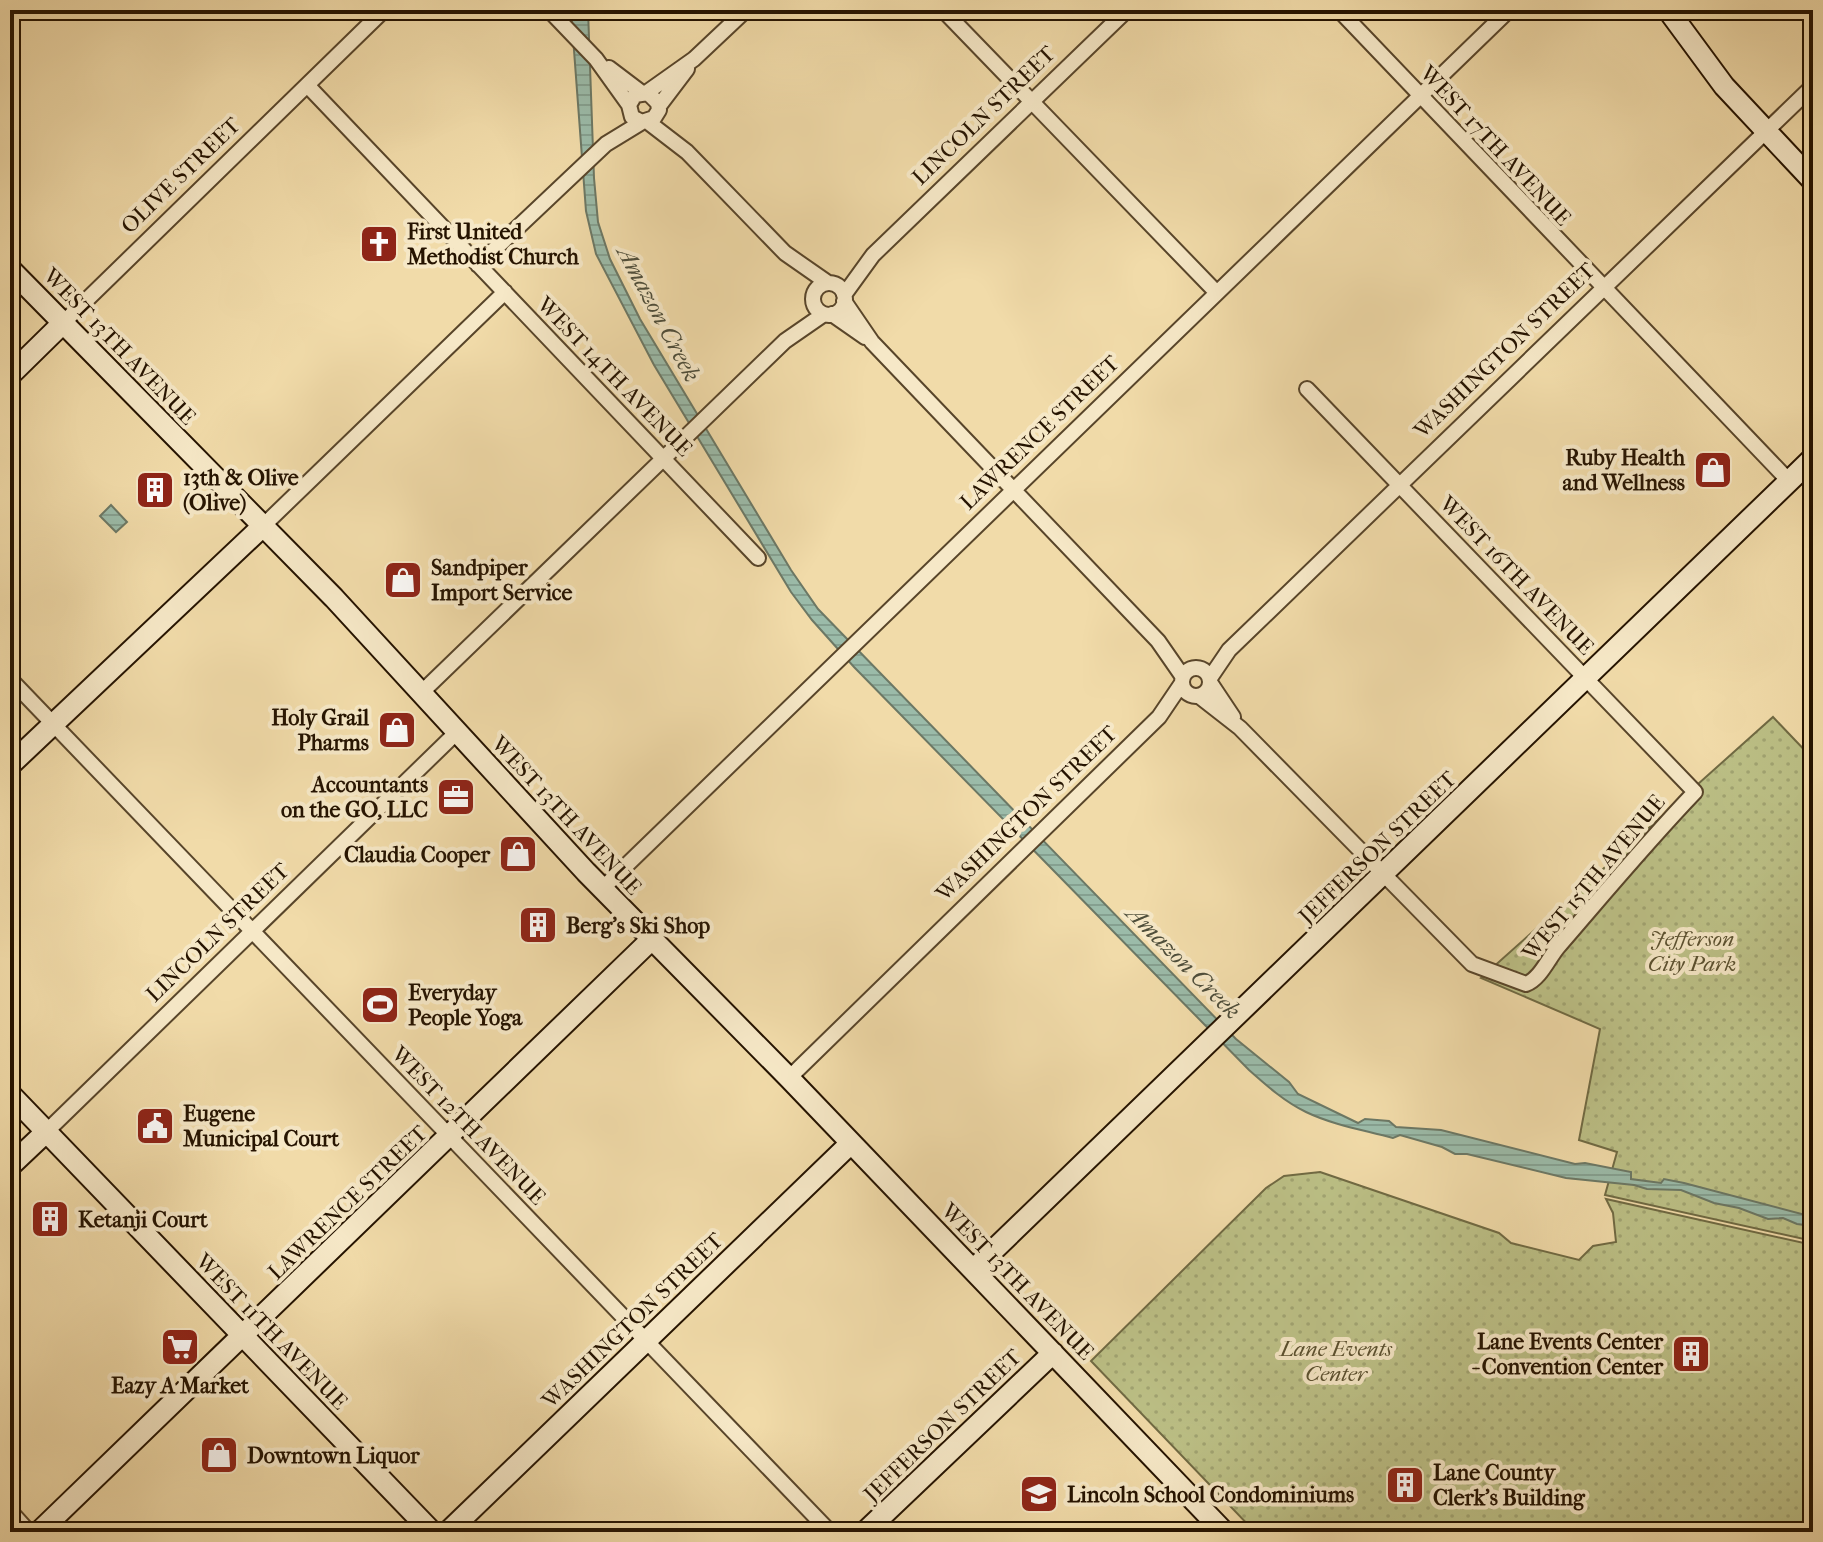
<svg xmlns="http://www.w3.org/2000/svg" width="1823" height="1542" viewBox="0 0 1823 1542" font-family="'IM FELL French Canon',serif">
	<style>
		.grass { fill: url(#grass-dots); stroke: #706a43; stroke-width: 2 }
		.water { fill: url(#water-rules); stroke: #6c7865; stroke-width: 2 }
		.lines { fill: none; stroke-linecap: round; stroke-linejoin: round }
		.street-casing { stroke: #58452a; stroke-width: 18 }
		.secondary-casing { stroke: #251300; stroke-width: 24 }
		.street { stroke: #f6e8c7; stroke-width: 14 }
		.secondary { stroke: #f6e8c7; stroke-width: 20 }
		.labels { text-anchor: middle; stroke-width: 8; stroke-linejoin: round; paint-order: stroke }
		.street-label { font-size: 22px; fill: #251300; stroke: #f6e8c7 }
		.poi-label { font-size: 22px; font-weight: bold; fill: #251300; stroke: #f6e8c7; text-anchor: start }
		.park-label { font-size: 22px; font-style: italic; fill: #5a502f; stroke: #f6e8c7 }
		.water-label { font-size: 24px; font-style: italic; fill: #4e4e3b; stroke: #f6e8c7 }
	</style>
	<defs>
		<pattern id="grass-dots" width="8" height="8" patternUnits="userSpaceOnUse" patternTransform="scale(2)"><rect width="8" height="8" fill="#bcc086"/><path d="M2 2h.1M6 6h.1" fill="none" stroke="#a1a472" stroke-width="1.8" stroke-linecap="round"/></pattern>
		<pattern id="water-rules" width="6" height="5" patternUnits="userSpaceOnUse" patternTransform="scale(2)"><rect width="6" height="5" fill="#9bbba9"/><path d="M0 2.5h6" fill="none" stroke="#85a090"/></pattern>
	</defs>
	<rect width="100%" height="100%" fill="#f1dba9"/>
	<filter id="stains"><feTurbulence type="fractalNoise" baseFrequency=".0025" numOctaves="4"/><feColorMatrix values="0 0 0 0 .2 0 0 0 0 .09 0 0 0 0 .02 0 0 0 .5 -.17"/></filter>
	<radialGradient id="worn" r=".72"><stop offset=".6" stop-color="#630" stop-opacity="0"/><stop offset="1" stop-color="#630" stop-opacity=".3"/></radialGradient>
	<path class="grass" d="M1773 717 1813 759V1241L1605 1195 1617 1152 1579 1140 1600 1029 1481 978Z
		M1320 1172 1499 1233 1511 1243 1579 1260 1593 1246 1616 1242 1613 1213 1606 1199 1813 1245V1532H1255L1091 1361 1266 1188 1284 1176Z"/>
	<path class="water" d="M571 10H588L594 178 598 222 610 259 640 319 791 570 818 609 1236 1039 1289 1082 1298 1094 1358 1123 1365 1119 1389 1121 1396 1127 1441 1130 1575 1164 1585 1163 1631 1172V1179L1661 1183 1664 1179 1684 1183 1813 1217V1226L1797 1224 1783 1218 1768 1219 1739 1208 1714 1203 1681 1190 1647 1189 1634 1185 1566 1178 1467 1154H1455L1442 1147 1400 1135 1393 1138C1364 1130 1333 1125 1306 1112 1285 1102 1267 1086 1249 1070L854 667 812 620 791 592 654 365 596 254 586 211Z
		M111 505 127 522 116 532 100 516Z"/>
	<g class="lines">
		<defs>
			<path id="street" d="M549 10 596 59 629 105
				M943 10 1217 293
				M1339 10 1789 481
				M609 68 642 93
				M307 85 758 558
				M646 93 694 59 746 10
				M659 106 687 69
				M648 122 687 152 785 253 828 283
				M478 265 606 144 642 122 654 118 659 110 658 103 648 93 635 95 629 105 632 117 642 122
				M813 299a16 16 0 1 1 32 0a16 16 0 1 1-32 0Z
				M844 295 873 255 1127 10
				M844 301 872 342 1158 641 1183 677
				M832 314 865 337
				M64 322 384 10
				M263 526 505 292
				M1182 682a14 14 0 1 1 28 0a14 14 0 1 1-28 0Z
				M1210 678 1229 650 1813 86
				M10 679 830 1532
				M1211 684 1233 717
				M421 693 785 341 824 314
				M1199 696 1240 728 1472 964 1526 984C1540 979 1548 959 1558 947 1603 895 1647 842 1695 792L1307 389
				M603 888 1509 10
				M789 1078 1159 717 1182 683
				M46 1132 457 732
				M10 1511 29 1532"/>
			<path id="secondary" d="M1668 10 1724 86 1813 181
				M10 269 334 598 586 872 789 1078 1224 1532
				M10 375 64 322
				M10 765 263 526
				M10 1094 432 1532
				M10 1166 46 1132
				M974 1269 1813 458
				M39 1532 653 938
				M448 1532 851 1143
				M865 1532 1053 1353"/>
		</defs>
		<use href="#street" class="street-casing"/>
		<use href="#secondary" class="secondary-casing"/>
		<use href="#street" class="street"/>
		<use href="#secondary" class="secondary"/>
	</g>
	<defs>
		<symbol id="church-square" viewBox="-11 -11 22 22"><rect x="-9" y="-9" width="18" height="18" rx="4" fill="#8f2418" stroke="#f6e8c7"/><path d="M-1.2-6h2.4v3.5h3.3v2.4h-3.3V6h-2.4V-.1h-3.3v-2.4h3.3Z" fill="#fff"/></symbol>
		<symbol id="shop-square" viewBox="-11 -11 22 22"><rect x="-9" y="-9" width="18" height="18" rx="4" fill="#8f2418" stroke="#f6e8c7"/><path d="M-5-2.5h2.3a2.7 3.5 0 0 1 5.4 0H5L5.5 6h-11ZM-1.5-2.5h3a1.5 2.3 0 0 0-3 0Z" fill="#fff"/></symbol>
		<symbol id="building-square" viewBox="-11 -11 22 22"><rect x="-9" y="-9" width="18" height="18" rx="4" fill="#8f2418" stroke="#f6e8c7"/><path d="M-4-6H4V6H1V3H-1V6H-4ZM-2.5-4.3h1.7v1.8h-1.7ZM.8-4.3h1.7v1.8H.8ZM-2.5-1h1.7V.8h-1.7ZM.8-1h1.7V.8H.8Z" fill="#fff"/></symbol>
		<symbol id="office-square" viewBox="-11 -11 22 22"><rect x="-9" y="-9" width="18" height="18" rx="4" fill="#8f2418" stroke="#f6e8c7"/><path d="M-6-3h4V-5.5h4V-3h4V5H-6ZM-1-4.5V-3h2v-1.5ZM-6 0V1H6V0Z" fill="#fff"/></symbol>
		<symbol id="stadium-square" viewBox="-11 -11 22 22"><rect x="-9" y="-9" width="18" height="18" rx="4" fill="#8f2418" stroke="#f6e8c7"/><path d="M0-5a6.5 5 0 1 0 0 10a6.5 5 0 1 0 0-10ZM-3.5-1.8h7v3.6h-7Z" fill="#fff"/></symbol>
		<symbol id="civic-square" viewBox="-11 -11 22 22"><rect x="-9" y="-9" width="18" height="18" rx="4" fill="#8f2418" stroke="#f6e8c7"/><path d="M-.6-6.5H3V-4.5H.6V-3L4-1V1h2V6H-6V1h2V-1L-.6-3ZM-1.2 2.5V6h2.4V2.5Z" fill="#fff"/></symbol>
		<symbol id="supermarket-square" viewBox="-11 -11 22 22"><rect x="-9" y="-9" width="18" height="18" rx="4" fill="#8f2418" stroke="#f6e8c7"/><path d="M-6-5.5h2.5l.6 2H6L4.5 2H-2.5L-4.4-4H-6ZM-1.5 3.2a1.3 1.3 0 1 0 .1 0ZM3 3.2a1.3 1.3 0 1 0 .1 0Z" fill="#fff"/></symbol>
		<symbol id="school-square" viewBox="-11 -11 22 22"><rect x="-9" y="-9" width="18" height="18" rx="4" fill="#8f2418" stroke="#f6e8c7"/><path d="M0-5L7-2L0 1L-7-2ZM-4 1L0 2.5L4 1V4Q0 6-4 4Z" fill="#fff"/></symbol>
	</defs>
	<g fill-rule="evenodd">
		<use href="#church-square" x="357" y="222" width="44" height="44"/>
		<use href="#shop-square" x="1691" y="448" width="44" height="44"/>
		<use href="#building-square" x="133" y="468" width="44" height="44"/>
		<use href="#shop-square" x="381" y="558" width="44" height="44"/>
		<use href="#shop-square" x="375" y="708" width="44" height="44"/>
		<use href="#office-square" x="434" y="775" width="44" height="44"/>
		<use href="#shop-square" x="496" y="832" width="44" height="44"/>
		<use href="#building-square" x="516" y="903" width="44" height="44"/>
		<use href="#stadium-square" x="358" y="983" width="44" height="44"/>
		<use href="#civic-square" x="133" y="1104" width="44" height="44"/>
		<use href="#building-square" x="28" y="1197" width="44" height="44"/>
		<use href="#supermarket-square" x="158" y="1325" width="44" height="44"/>
		<use href="#building-square" x="1669" y="1332" width="44" height="44"/>
		<use href="#shop-square" x="197" y="1433" width="44" height="44"/>
		<use href="#building-square" x="1383" y="1463" width="44" height="44"/>
		<use href="#school-square" x="1017" y="1472" width="44" height="44"/>
	</g>
	<g class="labels">
		<g class="street-label">
			<text transform="translate(983 115) rotate(-44)" y="8">LINCOLN STREET</text>
			<text transform="translate(1496 145) rotate(47)" y="8">WEST 17TH AVENUE</text>
			<text transform="translate(180 175) rotate(-44)" y="8">OLIVE STREET</text>
			<text transform="translate(120 346) rotate(46)" y="8">WEST 13TH AVENUE</text>
			<text transform="translate(1504 350) rotate(-44)" y="8">WASHINGTON STREET</text>
			<text transform="translate(615 376) rotate(46)" y="8">WEST 14TH AVENUE</text>
			<text transform="translate(1039 432) rotate(-44)" y="8">LAWRENCE STREET</text>
			<text transform="translate(1517 575) rotate(46)" y="8">WEST 16TH AVENUE</text>
			<text transform="translate(1026 813) rotate(-44)" y="8">WASHINGTON STREET</text>
			<text transform="translate(567 815) rotate(47)" y="8">WEST 13TH AVENUE</text>
			<text transform="translate(1377 847) rotate(-44)" y="8">JEFFERSON STREET</text>
			<text transform="translate(1593 877) rotate(-50)" y="8">WEST 15TH AVENUE</text>
			<text transform="translate(217 932) rotate(-44)" y="8">LINCOLN STREET</text>
			<text transform="translate(469 1125) rotate(46)" y="8">WEST 12TH AVENUE</text>
			<text transform="translate(347 1202) rotate(-44)" y="8">LAWRENCE STREET</text>
			<text transform="translate(1018 1281) rotate(46)" y="8">WEST 13TH AVENUE</text>
			<text transform="translate(632 1320) rotate(-44)" y="8">WASHINGTON STREET</text>
			<text transform="translate(272 1331) rotate(46)" y="8">WEST 11TH AVENUE</text>
			<text transform="translate(942 1425) rotate(-44)" y="8">JEFFERSON STREET</text>
		</g>
		<g class="poi-label">
			<text x="407" y="239">First United<tspan x="407" dy="25">Methodist Church</tspan></text>
			<text x="1685" y="465" text-anchor="end">Ruby Health<tspan x="1685" dy="25">and Wellness</tspan></text>
			<text x="183" y="485">13th &amp; Olive<tspan x="183" dy="25">(Olive)</tspan></text>
			<text x="431" y="575">Sandpiper<tspan x="431" dy="25">Import Service</tspan></text>
			<text x="369" y="725" text-anchor="end">Holy Grail<tspan x="369" dy="25">Pharms</tspan></text>
			<text x="428" y="792" text-anchor="end">Accountants<tspan x="428" dy="25">on the GO, LLC</tspan></text>
			<text x="490" y="862" text-anchor="end">Claudia Cooper</text>
			<text x="566" y="933">Berg's Ski Shop</text>
			<text x="408" y="1000">Everyday<tspan x="408" dy="25">People Yoga</tspan></text>
			<text x="183" y="1121">Eugene<tspan x="183" dy="25">Municipal Court</tspan></text>
			<text x="78" y="1227">Ketanji Court</text>
			<text x="1663" y="1349" text-anchor="end">Lane Events Center<tspan x="1663" dy="25">- Convention Center</tspan></text>
			<text x="180" y="1393" text-anchor="middle">Eazy A Market</text>
			<text x="247" y="1463">Downtown Liquor</text>
			<text x="1433" y="1480">Lane County<tspan x="1433" dy="25">Clerk's Building</tspan></text>
			<text x="1067" y="1502">Lincoln School Condominiums</text>
		</g>
		<g class="park-label">
			<text x="1692" y="946">Jefferson<tspan x="1692" dy="25">City Park</tspan></text>
			<text x="1336" y="1356">Lane Events<tspan x="1336" dy="25">Center</tspan></text>
		</g>
		<g class="water-label">
			<text transform="translate(659 314) rotate(62)" y="8">Amazon Creek</text>
			<text transform="translate(1184 962) rotate(45)" y="8">Amazon Creek</text>
		</g>
	</g>
	<rect width="1823" height="1542" fill="none" stroke="#f1dba9" stroke-width="40"/>
	<rect x="12" y="12" width="1799" height="1518" fill="none" stroke="#251300" stroke-width="4"/>
	<rect x="20" y="20" width="1783" height="1502" fill="none" stroke="#251300" stroke-width="2"/>
	<rect width="100%" height="100%" filter="url(#stains)"/>
	<rect width="100%" height="100%" fill="url(#worn)"/>
</svg>
